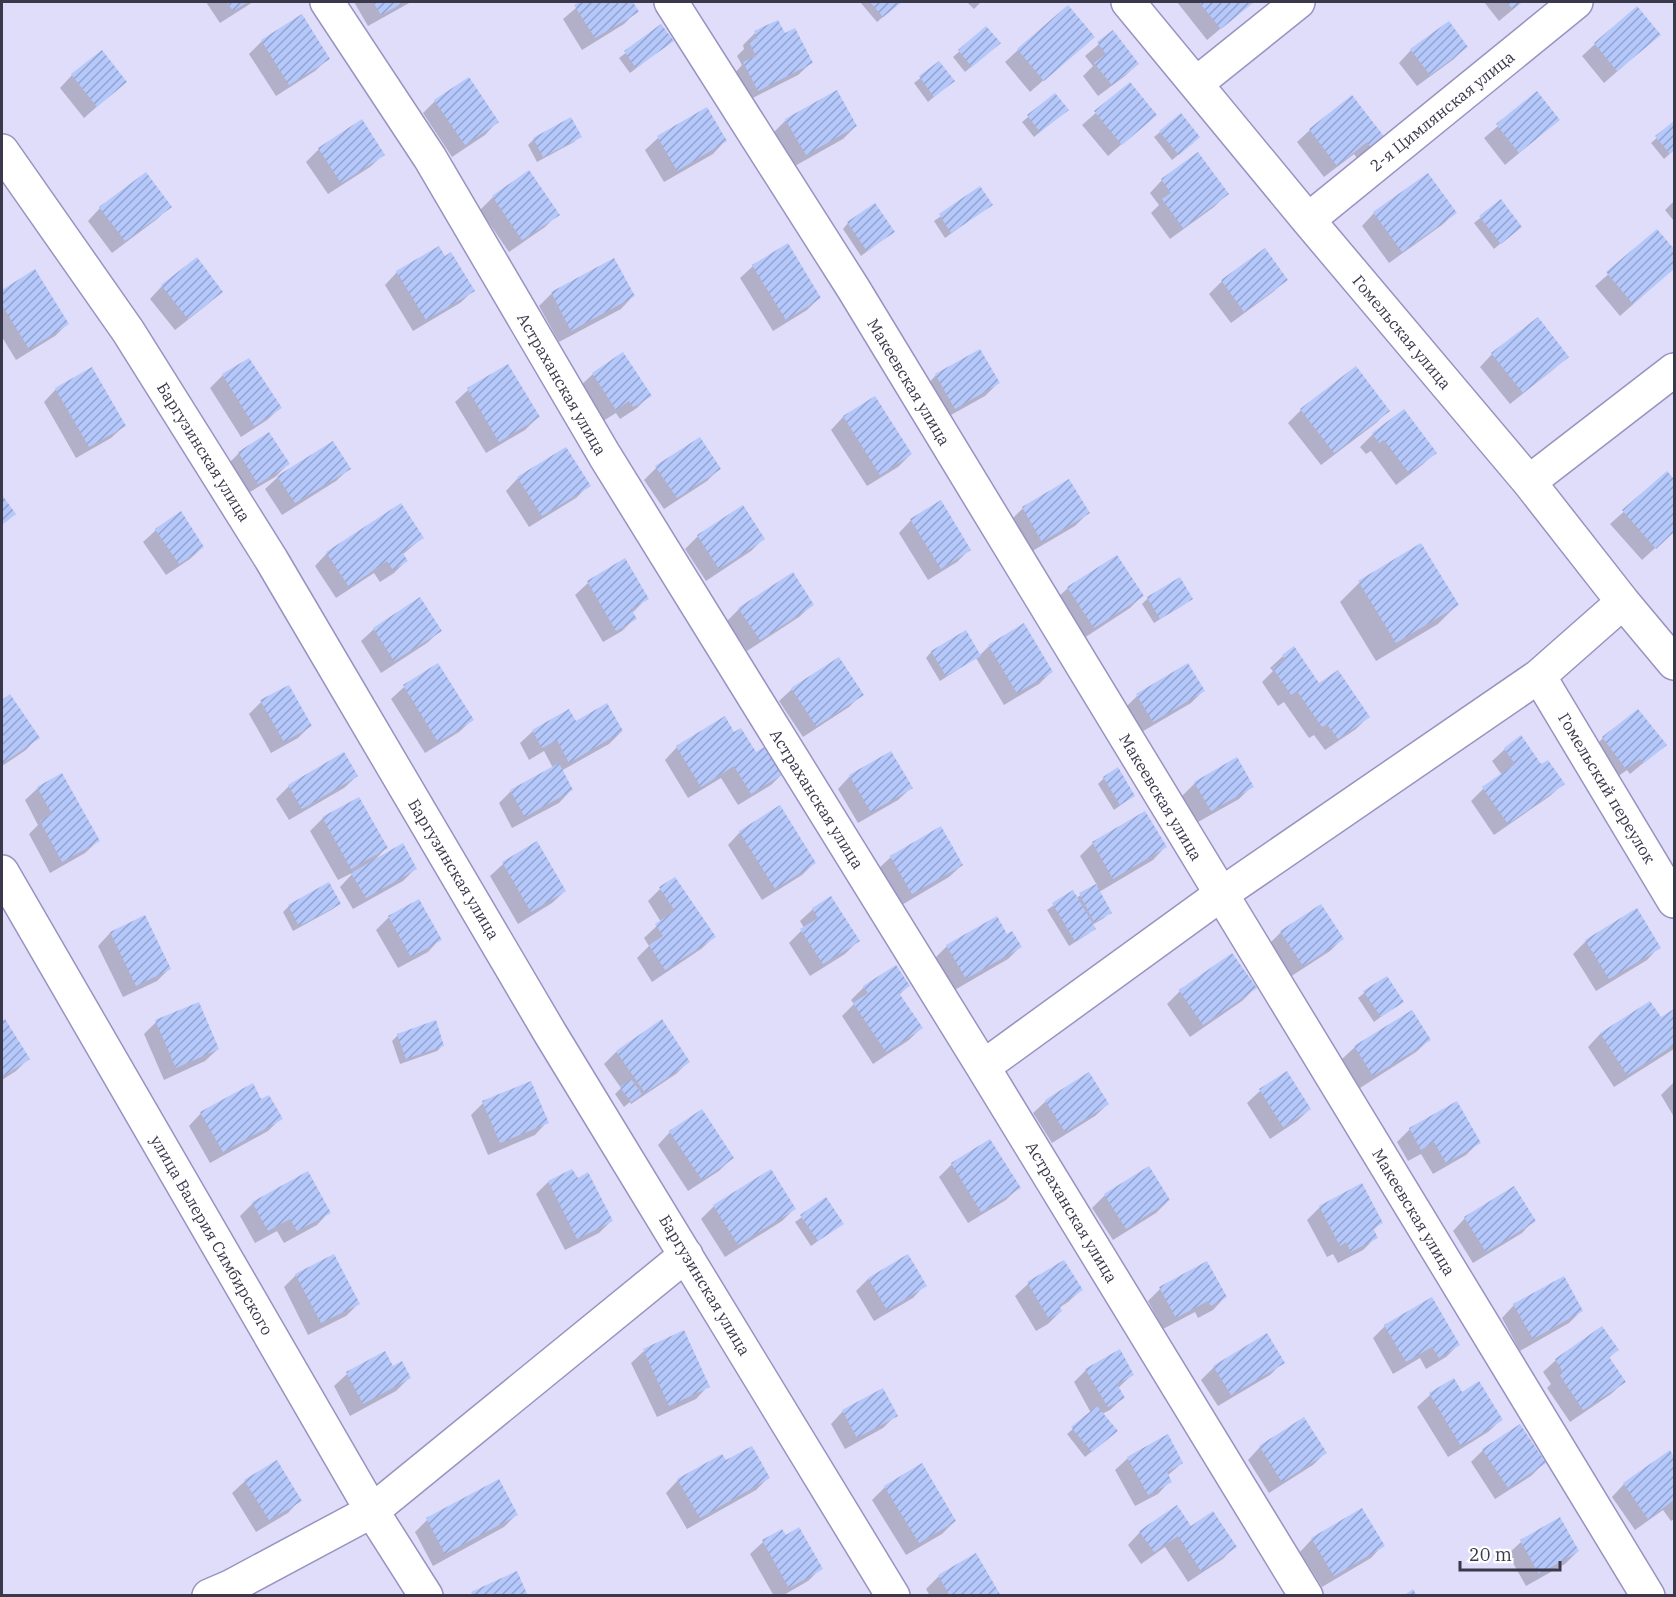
<svg xmlns="http://www.w3.org/2000/svg" width="1676" height="1597" viewBox="0 0 1676 1597" font-family="'IBM Plex Serif',serif">
	<style>
		.shadow { fill: #0003 }
		.building { fill: url(#building-hatch) }
		.lines { fill: none; stroke-linecap: round; stroke-linejoin: round }
		.minor-casing { stroke: #9893c0; stroke-width: 36 }
		.minor { stroke: #fff; stroke-width: 33 }
		.labels { text-anchor: middle; stroke-width: 6; stroke-linejoin: round; paint-order: stroke }
		.street-label { font-size: 16px; fill: #3a394c; stroke: #fff }
	</style>
	<defs>
		<pattern id="building-hatch" width="6" height="6" patternUnits="userSpaceOnUse" patternTransform="scale(1.5)"><rect width="6" height="6" fill="#b5c8fb"/><path d="M-1 1l2-2M0 6l6-6M5 7l2-2" fill="none" stroke="#94a3cd"/></pattern>
	</defs>
	<rect width="100%" height="100%" fill="#dfddfa"/>
	<path class="shadow" d="M206 2H253L220 23Z
		M354 2H411L368 26Z
		M583 2H631L637 11 624 24 582 50 563 19Z
		M860 2H901L877 22Z
		M967 2H981L974 9Z
		M1177 2H1250L1251 3 1207 40Z
		M1484 2H1522L1499 21Z
		M301 16 328 59 315 71 276 96 249 54 262 41Z
		M661 26 672 41 630 73 619 58Z
		M986 28 993 49 965 72 953 57Z
		M1113 32 1137 64 1125 76 1098 96 1083 76 1093 66 1085 56Z
		M755 33 784 35 811 63 798 75 745 102 732 76 742 65 737 56 744 49 743 45Z
		M1659 35 1604 83 1582 56 1595 44Z
		M1093 37 1030 92 1005 62 1018 50Z
		M1466 47 1454 59 1417 86 1399 63 1411 50Z
		M939 63 953 81 928 102 914 83Z
		M72 75 125 82 84 118 60 88Z
		M1129 84 1155 115 1108 156 1082 125Z
		M1537 93 1558 120 1505 165 1484 138Z
		M1055 95 1061 115 1034 137 1022 122Z
		M1352 97 1384 138 1359 161 1354 154 1324 177 1297 142 1310 130Z
		M435 101 497 122 485 135 452 157 423 113Z
		M706 109 725 141 713 154 664 182 645 150 658 138Z
		M786 120 856 126 843 139 793 167 774 132Z
		M361 122 383 155 370 167 328 194 306 162 319 149Z
		M1674 123V150L1664 159 1651 143Z
		M1160 132 1193 143 1172 160 1154 137Z
		M580 136 574 142 537 162 528 145 534 139Z
		M528 172 558 214 545 227 509 252 480 210 493 197Z
		M1162 180 1227 194 1214 207 1170 239 1151 213 1159 205 1150 193Z
		M980 188 991 205 945 238 934 221Z
		M1501 201 1520 227 1494 249 1474 223Z
		M1674 201V221L1665 210Z
		M170 207 157 219 112 253 88 221 100 208Z
		M1374 213H1455L1442 225 1389 263 1362 226Z
		M848 223 893 232 861 256 843 229Z
		M1657 231 1674 251V268L1620 316 1595 286Z
		M787 245 820 297 807 310 773 331 740 278 753 266Z
		M614 260 633 296 621 309 559 342 539 306 551 294Z
		M34 271 67 324 55 336 16 360 2 337V292Z
		M397 272 473 291 460 303 413 331 385 285Z
		M1286 280 1273 292 1231 323 1209 294 1222 281Z
		M162 286 221 291 208 304 175 330 150 299Z
		M1492 354 1567 357 1554 369 1510 404 1480 367Z
		M249 360 280 408 267 420 241 437 210 388 223 375Z
		M507 366 538 417 525 430 486 453 455 402 468 390Z
		M593 374 650 395 637 408 620 419 616 413 603 421 580 386Z
		M936 375 998 383 985 396 942 420 924 388Z
		M56 389 124 426 111 438 76 458 44 402Z
		M875 398 911 454 898 467 867 486 831 430 843 417Z
		M1301 410 1388 411 1376 423 1321 465 1288 423Z
		M1403 411 1435 453 1422 465 1396 485 1371 451 1366 454 1360 447 1373 434Z
		M239 453 288 464 275 477 245 495 226 466Z
		M656 468 719 469 707 481 664 509 644 480Z
		M349 469 336 481 282 515 265 489 278 477Z
		M1667 473 1674 481V531L1642 560 1610 524Z
		M518 478 589 485 576 498 529 527 506 491Z
		M1069 481 1088 513 1075 526 1029 553 1010 521 1023 508Z
		M742 507 763 539 751 551 706 581 685 549 698 536Z
		M911 520 969 550 957 562 928 580 899 533Z
		M156 530 203 547 190 559 166 575 143 542Z
		M422 538 402 555 406 561 394 573 380 582 374 573 336 598 315 566 327 553Z
		M625 560 647 598 632 613 635 618 622 631 603 642 575 595 588 583Z
		M1359 583 1457 605 1438 624 1376 661 1340 602Z
		M1068 588 1142 596 1130 608 1081 640 1055 600Z
		M1148 598H1191L1185 604 1154 623 1142 604Z
		M812 605 799 617 747 651 727 621 739 609Z
		M374 629 440 631 427 643 381 673 361 641Z
		M965 632 979 656 989 646 1051 672 1039 684 1004 705 976 658 940 681 926 658 931 652Z
		M1283 656 1319 685 1368 717 1356 729 1325 750 1314 735 1309 738 1284 702 1278 706 1262 682 1273 671 1270 668Z
		M437 665 472 720 459 732 425 753 391 699 404 687Z
		M792 689 862 694 849 707 803 737 779 701Z
		M1203 691 1191 703 1140 733 1125 708 1137 696Z
		M10 696 38 737 26 750 2 766V701Z
		M261 702 310 726 298 738 271 753 249 714Z
		M1638 711 1665 745 1630 774 1627 770 1613 780 1590 751 1603 738Z
		M576 723 622 731 609 744 561 771 571 790 559 803 512 828 499 803 511 791 553 768 544 751 529 760 520 743 533 731Z
		M734 734 755 754 784 772 771 785 738 805 721 778 688 798 665 760 677 747Z
		M1521 738 1541 767 1563 784 1550 796 1494 835 1471 801 1483 789 1502 775 1492 761 1505 749Z
		M357 776 344 788 289 820 276 799 289 786Z
		M850 776 911 788 898 800 858 823 838 789Z
		M1104 778 1133 796 1114 810 1098 784Z
		M1195 783 1252 786 1239 799 1198 822 1182 796Z
		M38 788 98 841 85 853 50 873 29 834 38 825 25 800Z
		M1144 813 1165 847 1153 860 1099 892 1110 912 1104 918 1092 925 1094 929 1088 934 1069 946 1047 910 1072 892 1076 898 1097 885 1080 856 1092 844Z
		M323 818 386 848 374 861 415 869 403 881 353 909 340 887 354 872 338 880 310 831Z
		M740 832 814 863 802 875 762 900 728 845Z
		M536 843 565 891 552 903 518 924 490 876 503 864Z
		M891 857 962 865 949 877 900 906 878 869Z
		M660 889 714 937 701 949 652 982 637 958 649 946 644 938 661 922 648 901Z
		M418 901 440 939 428 952 398 968 376 930 388 918Z
		M339 903 333 909 293 931 283 912 289 906Z
		M1321 906 1342 939 1330 951 1290 977 1268 945 1281 932Z
		M813 909 858 941 845 954 810 976 789 943 804 928 800 921Z
		M1637 910 1659 947 1647 960 1596 991 1573 954 1586 941Z
		M144 917 169 969 157 981 123 997 98 946 110 933Z
		M1007 936 1020 947 1008 959 953 991 934 959 947 946Z
		M1232 955 1255 988 1242 1001 1190 1037 1167 1004 1180 991Z
		M895 967 908 986 899 995 921 1028 909 1040 873 1064 842 1016 854 1004 851 1000 864 987Z
		M1364 993 1402 1001 1374 1022 1358 998Z
		M1649 1003 1660 1019 1674 1011V1049L1614 1087 1588 1047 1600 1034Z
		M4 1021 28 1059 16 1071 2 1080V1023Z
		M156 1022 218 1049 205 1061 164 1080 144 1034Z
		M398 1035 443 1045 437 1051 400 1064 392 1041Z
		M1429 1040 1416 1052 1360 1088 1342 1059 1355 1047Z
		M616 1052 688 1062 676 1074 631 1104 630 1102 624 1107 615 1094 621 1088 604 1064Z
		M1286 1073 1310 1109 1297 1121 1270 1139 1247 1103 1260 1091Z
		M1674 1082V1117L1661 1095Z
		M261 1101 281 1118 268 1131 210 1163 189 1126 201 1113Z
		M1046 1101 1108 1104 1095 1116 1052 1143 1033 1113Z
		M483 1103 547 1122 535 1135 488 1155 471 1115Z
		M1410 1129 1479 1142 1466 1155 1433 1174 1421 1154 1408 1161 1397 1142Z
		M670 1132 732 1158 719 1171 688 1191 658 1145Z
		M990 1141 1019 1187 1006 1200 968 1223 939 1177 952 1164Z
		M770 1171 794 1209 782 1221 725 1257 701 1219 714 1206Z
		M548 1182 611 1221 599 1233 565 1250 536 1194Z
		M1105 1195 1169 1200 1156 1213 1113 1240 1092 1208Z
		M826 1200 842 1224 811 1246 795 1222Z
		M253 1203 329 1212 317 1225 284 1243 277 1231 255 1243 240 1216Z
		M1320 1207 1382 1222 1372 1231 1376 1237 1363 1250 1338 1263 1333 1254 1327 1257 1307 1220Z
		M1465 1218 1534 1220 1522 1233 1473 1263 1453 1231Z
		M907 1256 925 1285 913 1298 874 1321 856 1291 868 1279Z
		M1064 1262 1081 1290 1068 1302 1059 1308 1061 1311 1048 1324 1036 1331 1015 1296 1028 1284Z
		M296 1275 358 1304 346 1316 308 1335 284 1287Z
		M1160 1289 1225 1297 1213 1310 1198 1318 1195 1312 1163 1329 1148 1301Z
		M1514 1305 1581 1311 1569 1323 1520 1351 1502 1318Z
		M1385 1326 1458 1345 1446 1357 1426 1369 1420 1358 1393 1374 1373 1338Z
		M1617 1350 1608 1359 1624 1382 1611 1394 1570 1422 1547 1388 1551 1384 1543 1372 1556 1360Z
		M644 1351 708 1386 696 1399 657 1417 631 1363Z
		M385 1353 392 1368 409 1378 396 1391 350 1416 334 1386 347 1374Z
		M1283 1362 1270 1375 1218 1406 1201 1380 1214 1367Z
		M1086 1370 1133 1374 1118 1388 1123 1398 1110 1410 1102 1414 1110 1437 1085 1457 1067 1434 1091 1413 1074 1382Z
		M1454 1380 1462 1394 1501 1420 1488 1432 1448 1457 1417 1407 1430 1395Z
		M843 1411 896 1415 883 1428 845 1449 831 1424Z
		M1260 1447 1325 1453 1313 1465 1269 1493 1248 1460Z
		M1483 1450 1544 1463 1531 1476 1495 1499 1471 1462Z
		M1669 1452 1674 1459V1519L1671 1521 1663 1510 1635 1530 1612 1497 1624 1484Z
		M1128 1458 1182 1463 1167 1476 1170 1481 1158 1494 1135 1506 1115 1470Z
		M725 1462 768 1478 756 1490 687 1529 666 1493 678 1480Z
		M921 1465 955 1521 942 1534 906 1555 872 1500 885 1487Z
		M245 1481 300 1500 288 1513 256 1532 232 1493Z
		M516 1515 504 1527 433 1566 415 1532 427 1520Z
		M1559 1519 1578 1551 1565 1564 1526 1586 1508 1554 1521 1542Z
		M1191 1528 1235 1546 1223 1559 1188 1582 1165 1547 1141 1564 1128 1545 1140 1532Z
		M781 1531 821 1568 808 1581 782 1596H774L750 1554 763 1542Z
		M1312 1539 1383 1545 1371 1558 1322 1587 1300 1552Z
		M939 1576 999 1596H930L926 1589Z"/>
	<path class="building" d="M227 2H248L233 11Z
		M373 2H405L381 15Z
		M580 2H633L639 12 595 38 574 5Z
		M870 2H902L883 17Z
		M1199 2H1252L1253 3 1221 29Z
		M1506 2H1522L1513 9Z
		M1068 5 1095 37 1044 81 1017 49Z
		M1637 6 1661 35 1617 71 1594 43Z
		M302 14 330 59 289 85 261 40Z
		M778 20 785 33 795 28 813 63 758 91 743 62 756 56 749 42 757 38 754 31Z
		M1449 21 1468 47 1430 75 1410 49Z
		M661 24 674 41 636 68 624 51Z
		M986 26 1001 43 972 67 958 50Z
		M1113 30 1139 64 1112 85 1094 63 1106 54 1097 42Z
		M102 50 127 82 97 107 71 74Z
		M939 61 955 81 934 97 919 76Z
		M469 77 499 122 465 145 434 100Z
		M1130 82 1157 115 1122 145 1094 111Z
		M837 90 857 126 806 155 785 119Z
		M1537 91 1560 120 1519 153 1496 124Z
		M1055 93 1069 110 1040 132 1027 115Z
		M1352 95 1386 139 1372 149 1367 142 1337 166 1309 129Z
		M707 107 727 141 677 171 657 136Z
		M1181 113 1200 137 1179 155 1159 131Z
		M571 117 582 137 543 157 533 138Z
		M362 119 385 155 341 183 318 148Z
		M1674 121V150L1670 154 1655 136Z
		M1198 152 1229 194 1183 228 1162 199 1171 193 1161 179Z
		M529 170 560 215 522 240 492 196Z
		M146 172 172 207 125 241 99 207Z
		M1428 173 1457 213 1402 252 1373 212Z
		M980 186 993 205 951 233 939 214Z
		M1501 199 1522 227 1501 244 1479 216Z
		M875 203 895 232 867 251 847 222Z
		M1657 229 1674 249V269L1633 304 1606 272Z
		M788 243 821 298 786 320 752 265Z
		M439 246 445 256 451 252 475 291 426 320 396 271Z
		M1265 248 1288 280 1244 312 1221 280Z
		M197 257 223 292 188 319 161 285Z
		M614 258 635 296 571 331 551 292Z
		M35 269 69 324 29 349 2 305V290Z
		M1538 317 1569 357 1523 393 1491 353Z
		M980 349 1000 383 955 409 935 374Z
		M623 352 652 396 633 407 629 401 616 410 592 373Z
		M249 358 282 408 254 426 222 374Z
		M508 364 540 417 499 442 467 388Z
		M1356 366 1390 411 1334 453 1300 409Z
		M92 367 126 426 89 447 55 388Z
		M875 396 912 454 880 475 843 416Z
		M1404 409 1437 453 1409 473 1384 440 1379 443 1372 433Z
		M269 432 290 464 258 484 238 452Z
		M700 437 721 469 677 498 655 466Z
		M333 441 351 469 295 503 277 476Z
		M566 447 591 486 542 516 517 477Z
		M1667 471 1674 479V532L1656 549 1622 510Z
		M1069 479 1090 513 1042 542 1022 507Z
		M2 495 16 514 2 525Z
		M941 500 971 550 941 569 910 519Z
		M401 503 424 538 402 552 408 561 393 570 387 561 349 587 326 552Z
		M743 505 765 539 719 569 697 535Z
		M181 511 204 547 179 564 155 529Z
		M1421 543 1459 605 1396 643 1358 581Z
		M1117 555 1144 596 1094 628 1067 587Z
		M625 558 649 599 631 609 637 619 616 631 587 581Z
		M793 572 814 605 760 640 738 608Z
		M1180 577 1193 599 1160 619 1147 597Z
		M420 597 442 631 394 661 373 628Z
		M1024 623 1053 672 1017 693 988 645Z
		M966 630 981 656 946 676 931 651Z
		M1294 646 1319 683 1338 670 1370 717 1338 739 1327 724 1322 727 1297 691 1291 695 1273 668 1286 660 1282 655Z
		M839 657 864 695 816 726 791 688Z
		M438 663 474 720 438 742 403 685Z
		M1188 663 1205 691 1153 722 1136 694Z
		M289 685 312 726 284 742 260 700Z
		M10 694 40 738 3 763 2 700Z
		M607 703 623 731 569 763 557 740 542 748 532 730 569 709 576 721Z
		M1638 709 1667 745 1644 763 1640 759 1626 769 1602 737Z
		M725 716 734 732 741 728 756 752 768 745 786 772 751 794 734 766 701 787 676 746Z
		M1521 735 1541 764 1548 760 1565 784 1508 824 1482 787 1515 764 1504 748Z
		M891 751 913 788 871 812 849 775Z
		M344 752 358 776 302 809 288 785Z
		M1237 757 1254 787 1211 811 1194 782Z
		M559 763 573 790 525 817 510 790Z
		M1118 767 1135 796 1120 805 1103 777Z
		M62 773 100 841 62 862 40 821 52 814 37 787Z
		M359 797 388 848 351 869 322 817Z
		M780 805 816 863 775 889 739 831Z
		M1145 811 1167 847 1113 879 1092 842Z
		M941 826 963 865 912 894 890 856Z
		M537 841 566 891 531 912 502 862Z
		M403 843 417 869 366 898 351 873Z
		M675 877 716 937 665 970 649 945 663 936 655 924 675 911 659 887Z
		M329 882 341 904 299 926 288 905Z
		M1096 884 1112 913 1094 922 1079 893Z
		M1073 890 1096 929 1075 941 1052 903Z
		M831 896 860 941 823 964 800 929 818 918 812 908Z
		M419 899 442 940 411 957 388 916Z
		M1321 904 1344 939 1303 966 1280 931Z
		M1637 908 1661 948 1609 979 1585 940Z
		M145 915 171 969 136 986 110 932Z
		M997 916 1007 934 1012 931 1022 947 966 979 946 945Z
		M1232 953 1257 988 1203 1025 1179 990Z
		M896 965 910 986 899 993 923 1028 886 1052 853 1003 868 993 863 986Z
		M1387 976 1404 1002 1381 1017 1363 991Z
		M1650 1001 1661 1017 1674 1009V1045L1627 1075 1600 1033Z
		M199 1002 219 1049 176 1068 155 1020Z
		M1412 1010 1431 1040 1373 1076 1354 1046Z
		M5 1019 30 1059 2 1077V1021Z
		M662 1019 690 1062 645 1093 616 1051Z
		M436 1020 444 1046 406 1059 397 1034Z
		M1287 1071 1311 1109 1283 1127 1259 1089Z
		M1089 1072 1109 1104 1065 1132 1045 1100Z
		M631 1079 642 1094 631 1102 620 1087Z
		M531 1081 549 1123 500 1143 482 1101Z
		M253 1083 261 1099 269 1095 283 1119 223 1152 200 1112Z
		M1457 1101 1481 1143 1446 1163 1434 1142 1421 1150 1409 1128Z
		M702 1109 734 1158 702 1180 669 1131Z
		M990 1139 1021 1188 981 1212 951 1163Z
		M1149 1166 1170 1200 1126 1229 1104 1194Z
		M572 1169 578 1178 588 1172 613 1221 577 1239 548 1181Z
		M771 1169 796 1209 738 1245 713 1205Z
		M308 1171 331 1213 297 1231 290 1219 268 1231 252 1202Z
		M1362 1183 1383 1223 1373 1228 1378 1238 1351 1252 1346 1242 1340 1246 1319 1206Z
		M1514 1186 1536 1221 1486 1252 1464 1217Z
		M826 1197 844 1224 818 1241 800 1215Z
		M334 1254 360 1304 321 1323 295 1274Z
		M908 1254 927 1286 887 1310 868 1278Z
		M1064 1260 1083 1290 1059 1305 1062 1311 1049 1319 1027 1282Z
		M1207 1261 1227 1297 1211 1306 1208 1301 1176 1318 1159 1287Z
		M1564 1276 1583 1311 1533 1339 1513 1304Z
		M1432 1297 1460 1345 1439 1358 1432 1347 1406 1362 1384 1325Z
		M1602 1326 1619 1350 1609 1357 1626 1382 1583 1410 1559 1374 1563 1372 1555 1359Z
		M684 1330 710 1387 669 1406 643 1349Z
		M1267 1333 1285 1363 1231 1395 1213 1366Z
		M1120 1349 1134 1375 1117 1384 1125 1398 1108 1407 1085 1369Z
		M385 1351 393 1366 402 1361 411 1378 363 1404 346 1372Z
		M1454 1378 1462 1392 1479 1381 1503 1420 1461 1446 1429 1393Z
		M883 1388 898 1416 857 1438 842 1410Z
		M1097 1406 1118 1431 1092 1452 1071 1427Z
		M1304 1417 1327 1453 1282 1482 1259 1446Z
		M1520 1424 1546 1463 1508 1488 1482 1449Z
		M1168 1434 1183 1463 1167 1472 1172 1482 1148 1495 1127 1457Z
		M752 1446 770 1478 700 1518 677 1479 722 1454 726 1460Z
		M1670 1450 1674 1457V1500L1648 1519 1623 1483Z
		M277 1460 302 1501 269 1520 244 1480Z
		M922 1463 956 1521 919 1543 884 1486Z
		M499 1479 518 1515 445 1554 426 1518Z
		M1177 1505 1191 1526 1213 1511 1237 1547 1201 1571 1178 1536 1154 1552 1139 1531Z
		M1362 1508 1385 1546 1334 1576 1311 1538Z
		M1560 1517 1579 1551 1539 1574 1520 1540Z
		M799 1527 823 1569 789 1588 762 1540 782 1529 786 1535Z
		M976 1553 1001 1596H950L938 1575Z
		M517 1571 528 1596H473L471 1592Z
		M1413 1589 1417 1596H1403Z"/>
	<g class="lines">
		<defs>
			<path id="minor" d="M327 2 430 158 605 456 983 1067 1306 1596
				M671 2 853 288 1648 1596
				M1128 2 1308 220 1529 482 1623 602 1674 663
				M1197 83 1298 2
				M2 151 128 331 271 559 550 1033 893 1596
				M1308 220 1576 2
				M1529 482 1674 370
				M1539 676 1674 901
				M2 872 372 1511 426 1596
				M983 1067 1220 895 1539 676 1623 602
				M209 1596 230 1587 372 1511 686 1255"/>
		</defs>
		<use href="#minor" class="minor-casing"/>
		<use href="#minor" class="minor"/>
	</g>
	<g class="labels">
		<g class="street-label">
			<text transform="translate(1442 111) rotate(-39)" y="6">2-я Цимлянская улица</text>
			<text transform="translate(1402 332) rotate(50)" y="6">Гомельская улица</text>
			<text transform="translate(909 382) rotate(59)" y="6">Макеевская улица</text>
			<text transform="translate(562 384) rotate(60)" y="6">Астраханская улица</text>
			<text transform="translate(204 452) rotate(58)" y="6">Баргузинская улица</text>
			<text transform="translate(1607 788) rotate(59)" y="6">Гомельский переулок</text>
			<text transform="translate(1161 797) rotate(59)" y="6">Макеевская улица</text>
			<text transform="translate(817 799) rotate(58)" y="6">Астраханская улица</text>
			<text transform="translate(454 869) rotate(59)" y="6">Баргузинская улица</text>
			<text transform="translate(1072 1212) rotate(59)" y="6">Астраханская улица</text>
			<text transform="translate(1414 1212) rotate(59)" y="6">Макеевская улица</text>
			<text transform="translate(212 1235) rotate(60)" y="6">улица Валерия Симбирского</text>
			<text transform="translate(705 1285) rotate(59)" y="6">Баргузинская улица</text>
		</g>
	</g>
	<rect width="1676" height="1597" fill="none" stroke="#3a394c" stroke-width="6"/>
	<path d="M1460 1561v9h100v-9" fill="none" stroke="#3a394c" stroke-width="3"/>
	<text x="1469" y="1561" font-size="18" fill="#3a394c" stroke="#ffffff" stroke-width="4.5" paint-order="stroke">20 m</text>
</svg>
